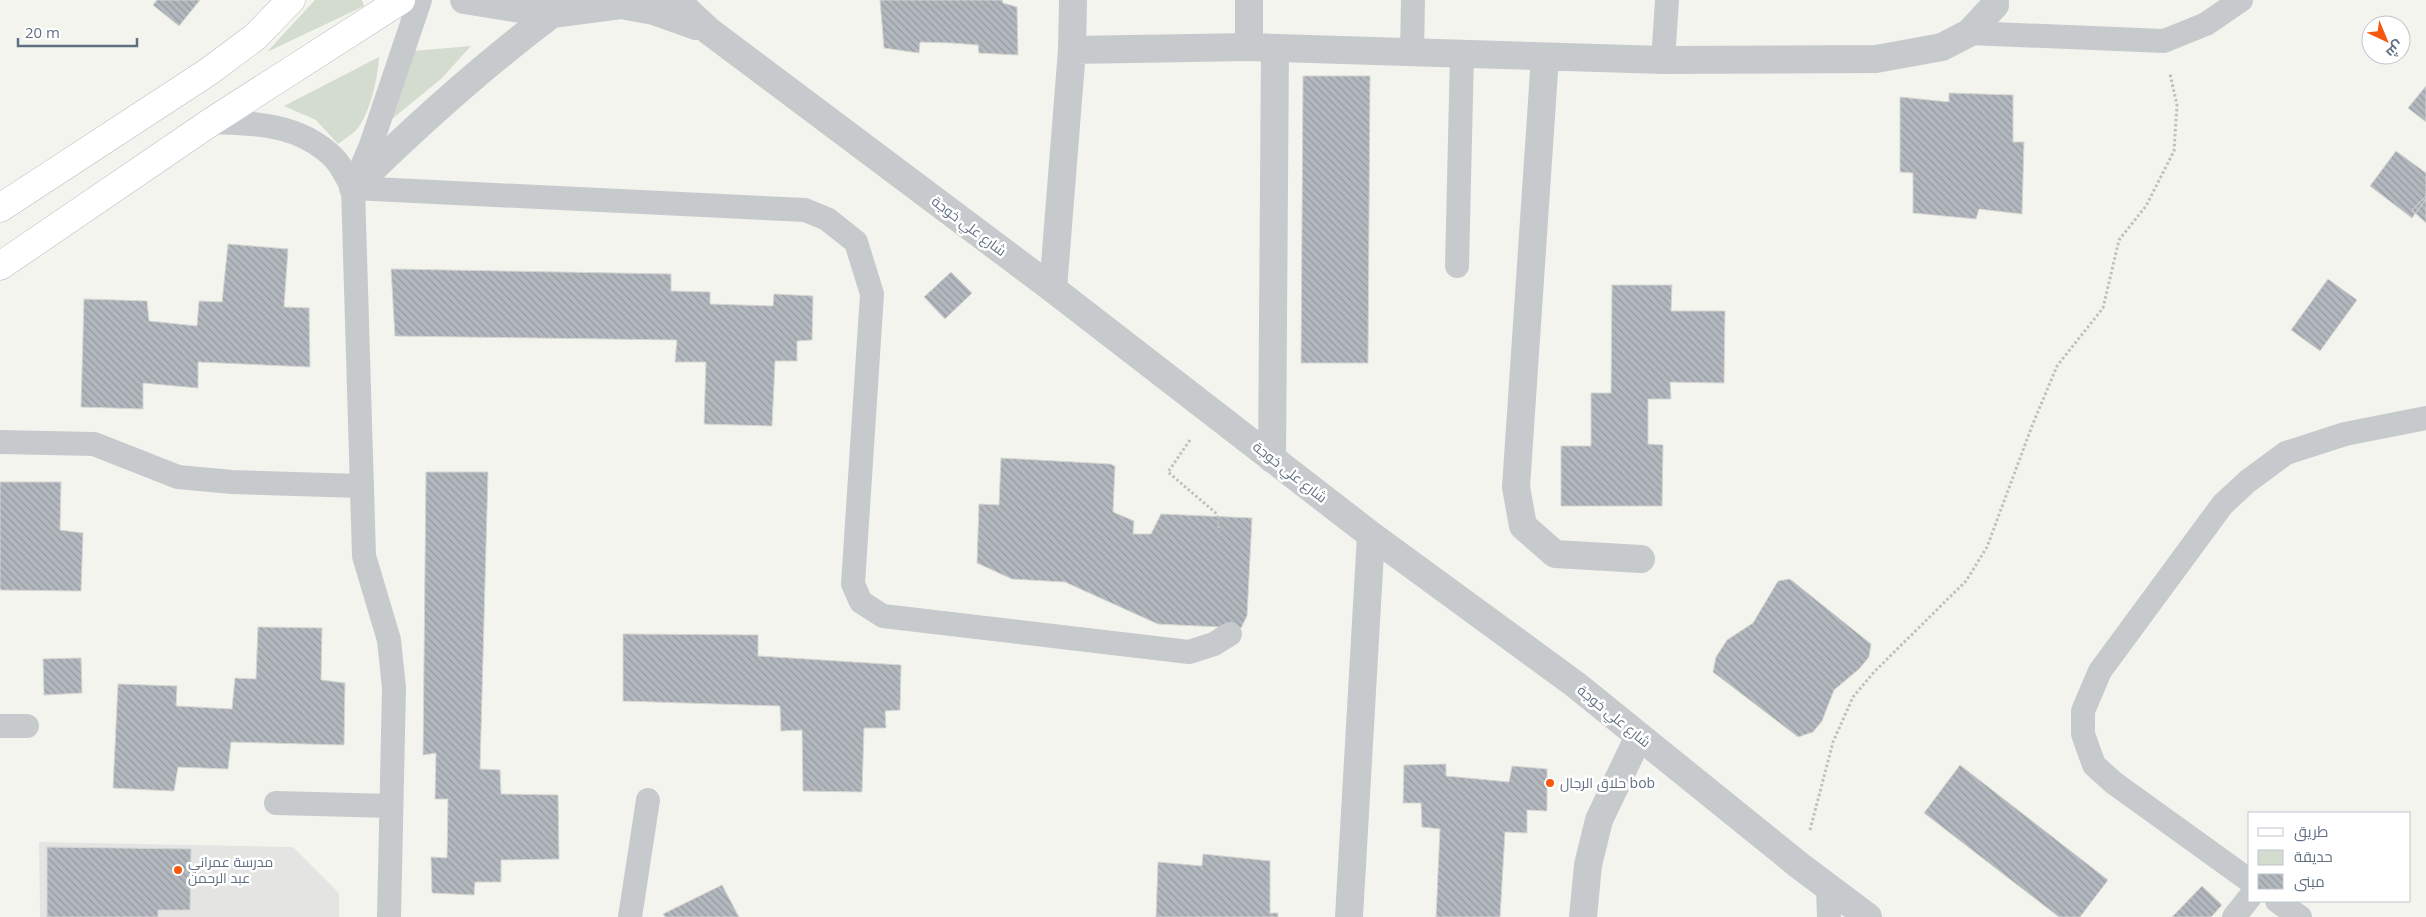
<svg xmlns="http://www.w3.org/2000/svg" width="2426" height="917" viewBox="0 0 2426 917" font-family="'Open Sans',Cairo,sans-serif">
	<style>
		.built { fill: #e4e5e3 }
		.green { fill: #d3dccf }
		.building { fill: url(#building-back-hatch); stroke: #d5d5d2 }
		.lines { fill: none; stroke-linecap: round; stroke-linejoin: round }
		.secondary-casing { stroke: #b7bbc0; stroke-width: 29 }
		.path { stroke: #bebfc1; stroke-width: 3; stroke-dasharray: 2.5 2.5; stroke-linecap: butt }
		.service { stroke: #c7cacd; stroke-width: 24 }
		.pedestrian { stroke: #c7cacd; stroke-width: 28 }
		.minor { stroke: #c7cacd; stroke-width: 28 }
		.secondary { stroke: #fff; stroke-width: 28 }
		.poi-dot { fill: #f5590e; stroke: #fff; stroke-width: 2 }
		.labels { text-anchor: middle; stroke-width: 5; stroke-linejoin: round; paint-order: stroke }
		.street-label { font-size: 14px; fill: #607083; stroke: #fff }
		.poi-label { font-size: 14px; fill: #607083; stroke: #fff; text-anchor: start }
	</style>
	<defs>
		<pattern id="building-back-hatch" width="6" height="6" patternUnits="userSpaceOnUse" patternTransform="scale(1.25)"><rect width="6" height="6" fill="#b2b8bd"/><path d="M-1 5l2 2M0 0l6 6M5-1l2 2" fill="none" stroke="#949a9f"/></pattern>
	</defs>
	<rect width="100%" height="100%" fill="#f4f4ef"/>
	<path class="built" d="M39 842 293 847 339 893V917H40Z"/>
	<path class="green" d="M315 0H362L364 6 267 52Z
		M471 46 441 79 392 119 413 51Z
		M379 57C378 77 370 114 357 129 352 135 344 139 338 144L316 120 284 106Z"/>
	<path class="building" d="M157 0H200L179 26 153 5Z
		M880 0H1002L1003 3 1017 7 1018 55 979 53 978 45 952 43 920 42 919 53 884 48Z
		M1303 76H1370L1368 363H1301Z
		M2426 86V122L2408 108Z
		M1949 93 2013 95V142H2024L2022 214 1979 209 1976 219 1913 213V173L1900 172V97L1949 102Z
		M2396 151 2426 173V199L2412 218 2370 186Z
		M2426 196V223L2412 210Z
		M228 244 288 249 284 307 309 308 310 367 198 362V388L143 383V409L81 407 84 299 147 301 149 321 197 326 199 301 222 302Z
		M391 269 671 274V291L710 292V304L773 306 774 294 813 296 812 340 797 341V361H775L772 426 704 424 706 362H675L677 340 395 336Z
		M951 272 972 293 945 319 924 297Z
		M2328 279 2357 300 2320 351 2291 330Z
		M1612 285H1672L1671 311H1725L1724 383 1670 382 1671 399H1648V444L1663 445 1662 506H1561V446H1591V393H1611Z
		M1001 458 1110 464 1115 466 1113 512 1134 521 1133 534H1151L1161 514 1252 518 1247 616 1241 628 1158 624 1065 582 1012 579 977 563 979 504 999 505Z
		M426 472H488L480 769 500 770 501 794 558 795 559 859 501 860V882H475L474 895 432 893 431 857 447 858 448 799H435L436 753 423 755Z
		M0 482H61L60 530 83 533 81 591 0 590Z
		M1790 579 1871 644 1869 657 1859 669 1834 690 1822 721 1813 732 1798 737 1713 672 1716 657 1727 640 1753 623 1778 581Z
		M258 627 322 628 321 680 345 683 344 745 231 742 228 769 178 767 174 791 113 788 118 684 177 686 176 706 232 709 235 678 256 679Z
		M623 634 758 635V656L901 665 900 710 885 711 886 728H864L862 792 803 791 802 730 781 731 780 706 623 701Z
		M81 658 82 693 44 695 43 659Z
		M1446 764V776L1509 782 1512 766 1547 769V811L1527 810V833L1505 832 1500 917H1436L1440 829 1422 827 1421 803H1403L1404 765Z
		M1960 765 2108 880 2080 917H2059L1924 813Z
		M47 847 191 849 190 910H158V917H47Z
		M1203 854 1270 861V913H1278V917H1156L1158 862 1202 866Z
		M722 885 739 917H665L663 914Z
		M2202 886 2222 905 2211 917H2172Z"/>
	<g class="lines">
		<defs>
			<path id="secondary" d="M0 208 208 72 255 37 291 0
				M0 266 211 122 401 0"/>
		</defs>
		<use href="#secondary" class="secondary-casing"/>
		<path class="path" d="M1190 440 1168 472 1217 514 1219 532
			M1810 830 1833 742 1853 697 1874 672 1966 581 1987 547 2032 426 2057 366 2103 308 2119 240 2146 206 2174 151 2177 105 2170 74"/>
		<path class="service" d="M1969 33 2164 41 2206 24 2241 0
			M1412 52 1413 0
			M1663 60 1667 0
			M211 122C256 123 300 124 334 158 342 166 347 179 353 188
			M353 188 805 210 827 219 856 242 872 294 853 584 861 602 883 616 1189 652 1214 644 1230 634
			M1457 266 1462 54
			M0 442 94 444 178 477 232 482 360 486
			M0 726H27
			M276 803 391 806
			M2250 881 2114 783 2094 765 2083 734V711L2100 671 2223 504 2248 481 2286 453 2345 434 2426 418
			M1828 887 1829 917
			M2277 901 2300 917
			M389 917 394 688 389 640 364 556 353 188 371 145 420 0
			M630 917 648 800
			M2234 917 2250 897"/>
		<path class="pedestrian" d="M1272 459 1275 48"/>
		<path class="minor" d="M464 0 552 14 621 5 654 11 696 26
			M676 0 709 31 1053 289 1371 535 1576 685 1800 866 1868 917
			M1249 47V0
			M1072 50 1249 47 1663 60 1876 59 1942 47 1969 33 1995 5V0
			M1545 57 1516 487 1523 526 1555 554 1641 559
			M353 188C417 125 480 68 552 14
			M1053 289 1072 50 1073 0
			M1349 917 1371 535
			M1583 917 1588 865 1599 820 1639 736"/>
		<use href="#secondary" class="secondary"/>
	</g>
	<g class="poi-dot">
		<circle cx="1550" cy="783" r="5"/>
		<circle cx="178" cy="870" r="5"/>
	</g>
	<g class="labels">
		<g class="street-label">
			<text transform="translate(969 226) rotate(37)" y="5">شارع علي خوجة</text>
			<text transform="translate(1290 472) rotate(38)" y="5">شارع علي خوجة</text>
			<text transform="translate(1614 716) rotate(39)" y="5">شارع علي خوجة</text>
		</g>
		<g class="poi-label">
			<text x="1560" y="788">حلاق الرجال bob</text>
			<text x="188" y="867">مدرسة عمراني<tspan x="188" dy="16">عبد الرحمن</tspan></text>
		</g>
	</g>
	<rect x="2248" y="812" width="162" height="90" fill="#ffffff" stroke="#bfc6cd"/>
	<rect x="2258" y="828" width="25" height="8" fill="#ffffff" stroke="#bfc6cd"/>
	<text x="2294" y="837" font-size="15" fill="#607083">طريق</text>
	<rect x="2258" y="850" width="25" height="15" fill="#d3dccf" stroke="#bfc6cd"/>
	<text x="2294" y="862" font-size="15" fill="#607083">حديقة</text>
	<rect x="2258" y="874" width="25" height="15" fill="url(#building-back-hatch)" stroke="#bfc6cd"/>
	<text x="2294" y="887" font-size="15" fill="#607083">مبنى</text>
	<g transform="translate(2386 40) rotate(136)"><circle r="24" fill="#ffffff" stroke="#bfc6cd"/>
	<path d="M0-4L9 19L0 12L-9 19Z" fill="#f5590e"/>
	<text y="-8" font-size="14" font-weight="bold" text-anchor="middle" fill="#607083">ش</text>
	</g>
	<path d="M18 38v8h119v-8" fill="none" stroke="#607083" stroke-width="2.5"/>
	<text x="25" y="38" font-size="15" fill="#607083" stroke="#ffffff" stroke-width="4" paint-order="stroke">20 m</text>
</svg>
